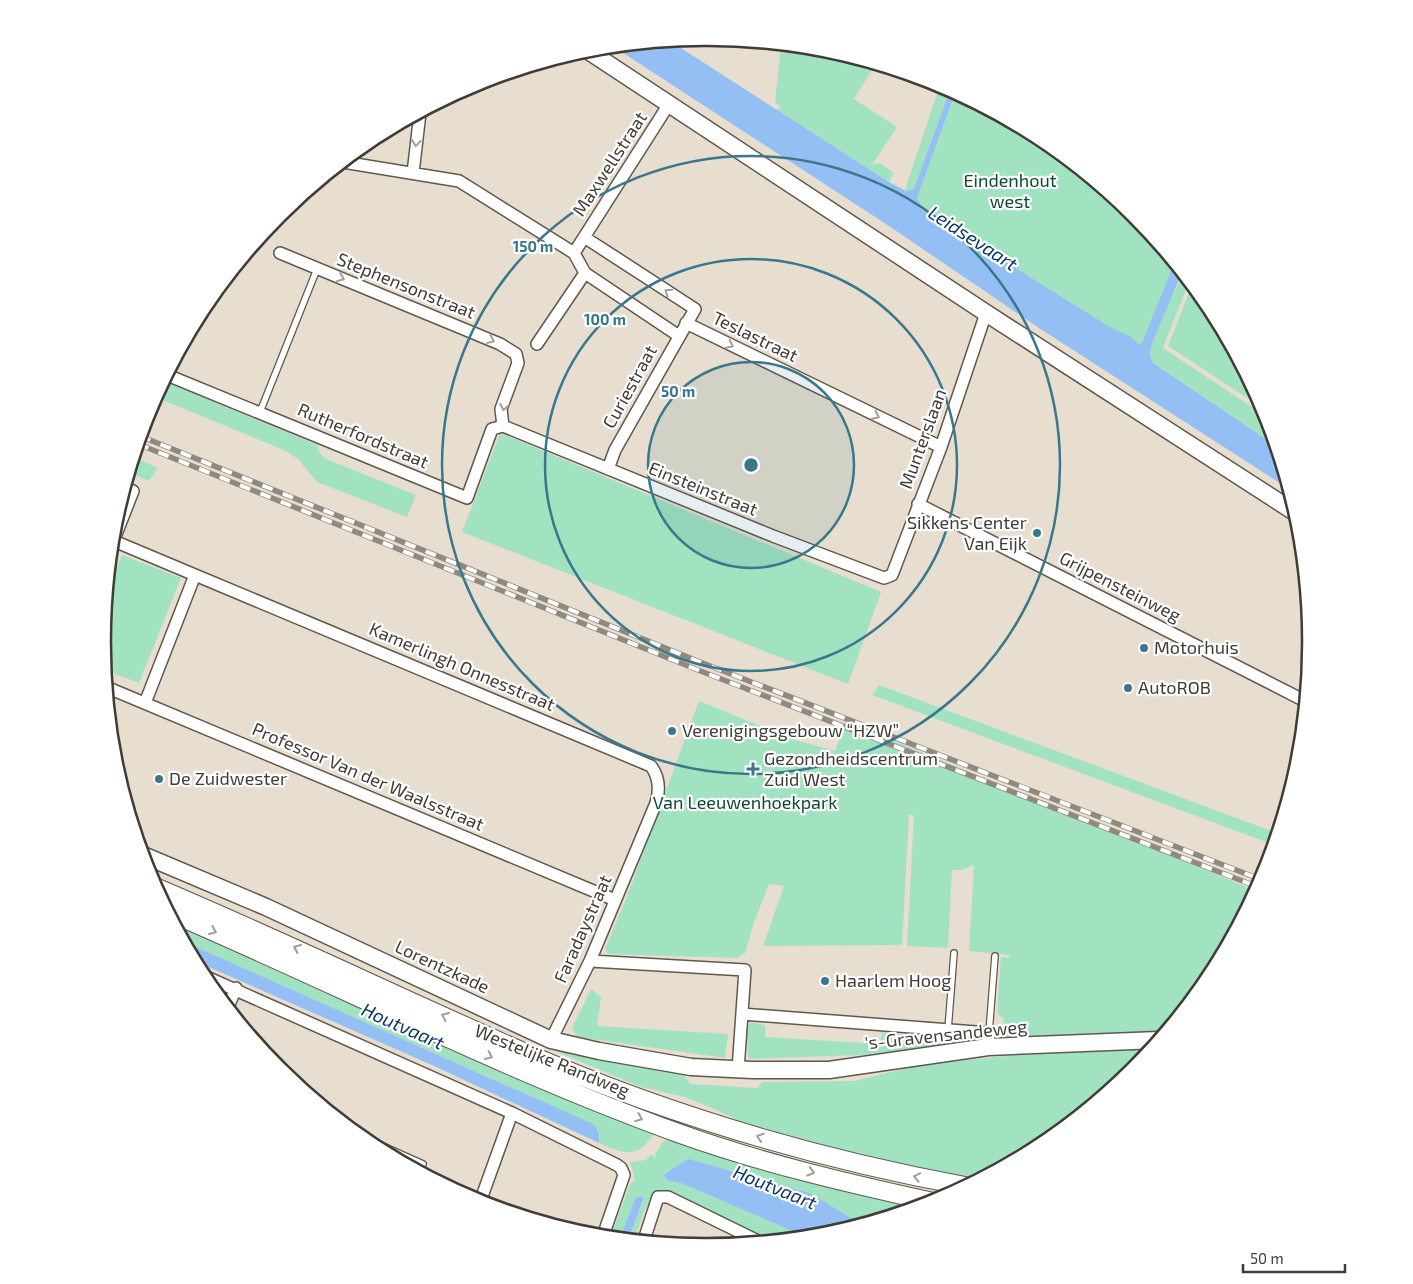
<svg xmlns="http://www.w3.org/2000/svg" width="1413" height="1284" viewBox="0 0 1413 1284" font-family="'Exo 2',sans-serif">
	<style>
		.green { fill: #a1e2c0 }
		.water { fill: #94bff5 }
		.lines { fill: none; stroke-linecap: round; stroke-linejoin: round }
		.lane-casing { stroke: #60584b; stroke-width: 8 }
		.street-casing { stroke: #60584b; stroke-width: 14 }
		.secondary-casing { stroke: #60584b; stroke-width: 19 }
		.primary-casing { stroke: #60584b; stroke-width: 20 }
		.lane { stroke: #fff; stroke-width: 5.5 }
		.street { stroke: #fff; stroke-width: 11 }
		.secondary { stroke: #fff; stroke-width: 16 }
		.primary { stroke: #fff; stroke-width: 18 }
		.rail-casing { stroke: #90897f; stroke-width: 5.5 }
		.rail { stroke: #fff; stroke-width: 4; stroke-dasharray: 11; stroke-linecap: butt }
		.oneway { stroke: #a09e9a }
		.ring { fill: none; stroke: #38778c; stroke-width: 2.5 }
		.poi-dot { fill: #38778c; stroke: #fff; stroke-width: 2 }
		.labels { text-anchor: middle; stroke-width: 4.5; stroke-linejoin: round; paint-order: stroke }
		.street-label { font-size: 18px; fill: #403c36; stroke: #fff }
		.park-label { font-size: 18px; fill: #0d4830; stroke: #fff }
		.poi-label { font-size: 18px; fill: #403c36; stroke: #fff; text-anchor: start }
		.water-label { font-size: 19px; font-style: italic; fill: #0b3667; stroke: #fff }
		.rim { fill: none; stroke: #403c36; stroke-width: 2.5 }
		.centre { fill: #38778c; stroke: #fff; stroke-width: 2.5 }
		.ring-label { font-size: 15px; text-anchor: middle; font-weight: bold; fill: #38778c; stroke: #fff; stroke-width: 4.5; stroke-linejoin: round; paint-order: stroke }
	</style>
	<rect width="100%" height="100%" fill="#e8decf"/>
	<path class="green" d="M781 45 825 49 875 65 854 99 897 127 872 165 880 163 894 173 889 182 777 110 782 107 775 102Z
		M940 85 949 91 914 189 906 191 905 190Z
		M955 93 1043 140 1134 215 1175 265 1138 356 913 207Z
		M1184 275 1189 282 1163 348 1267 417 1276 446 1153 363C1152 359 1150 356 1150 352 1151 338 1175 287 1184 275Z
		M1192 285 1209 306 1264 409 1168 346Z
		M164 381 317 445 319 452 326 459 416 495 407 517 317 482 298 459 284 450 155 397Z
		M500 433 881 592 848 684 462 532Z
		M134 457 158 468 149 481 129 472Z
		M122 555 181 578 139 683 105 670 102 642 107 595Z
		M879 685 1277 833 1274 845 872 695Z
		M699 701 795 740 835 751 846 721 1256 891 1209 978 1134 1070 1042 1145 970 1183 756 1130 721 1112 685 1097 641 1087 548 1048 684 1074 690 1084 758 1088 762 1082 854 1081 924 1064 1017 1055 1018 1036 1005 1038 1003 1031 1004 1019 997 1013 1001 957 1009 958V955L969 951 974 865 961 870H952L948 948 907 946 914 816 909 814 902 945 763 946 784 886 769 884 754 922 745 953 737 958 607 954 605 949 628 894Z
		M175 924 212 940 654 1133C638 1160 624 1154 599 1143L600 1136 597 1128 515 1089 185 942Z
		M591 989 601 997 597 1026 728 1034 725 1058 577 1037 572 1028Z
		M750 1022 765 1025V1037L880 1044 882 1032 977 1041 862 1055 750 1059 748 1058 747 1029Z
		M666 1138 711 1154 763 1169 918 1207 861 1224 810 1193 730 1170 675 1168 663 1174 669 1181 681 1183 806 1237 771 1240 669 1191C643 1198 643 1217 635 1239H629L644 1198 636 1197 620 1238 610 1237 630 1185 635 1179 630 1162 646 1160 651 1155 656 1158 655 1154Z"/>
	<path class="water" d="M670 41 889 182 906 191 914 189 949 92 948 89 955 93 917 198 923 210 1108 326 1131 337 1139 345 1142 343 1174 264 1182 273 1152 343 1150 355 1153 363 1276 446 1289 489 1039 328 889 226 614 47Z
		M185 942 593 1124C599 1129 600 1136 599 1143L432 1065 195 961Z
		M688 1159 810 1193 861 1224 824 1235 806 1237 681 1183 669 1181 663 1175Z
		M636 1197H644L629 1239 620 1238Z"/>
	<g class="lines">
		<defs>
			<path id="lane" d="M260 412 317 269
				M948 1030 954 953
				M989 1033 995 956
				M358 1135 423 1164 420 1171"/>
			<path id="street" d="M343 162 459 181 574 253 585 273 679 336
				M413 173 420 113
				M584 237 695 309 615 450 608 469
				M280 253 500 344 516 354 518 363 501 409 503 426
				M574 253 669 104
				M686 323 941 447
				M537 344 585 273
				M167 375 467 498 492 429 503 426
				M503 426 773 536 884 578 892 575 941 447 986 313
				M918 504 1305 701
				M114 541 195 575 145 703
				M111 547 133 491 124 488
				M195 575 651 766C659 777 660 790 656 803L590 961 551 1040
				M106 687 615 900
				M590 961 745 970 738 1070
				M202 975 512 1113 617 1165 621 1168 624 1175 603 1236
				M228 1007 236 988
				M742 1014 989 1033 988 1047
				M480 1202 512 1113
				M644 1240 658 1197H668L758 1241"/>
			<path id="secondary" d="M587 50 986 313 1296 513
				M143 855 266 907 551 1040 599 1051 691 1067 752 1070H829L988 1047 1158 1040"/>
			<path id="primary" d="M155 887C278 939 398 997 521 1051 663 1113 813 1158 965 1186
				M169 912C339 985 504 1070 678 1133 761 1163 847 1183 933 1202"/>
		</defs>
		<use href="#lane" class="lane-casing"/>
		<use href="#street" class="street-casing"/>
		<use href="#secondary" class="secondary-casing"/>
		<use href="#primary" class="primary-casing"/>
		<use href="#lane" class="lane"/>
		<use href="#street" class="street"/>
		<use href="#secondary" class="secondary"/>
		<use href="#primary" class="primary"/>
		<defs>
			<path id="rail" d="M140 436 700 662 1262 880
				M138 444 698 670 1258 887"/>
		</defs>
		<use href="#rail" class="rail-casing"/>
		<use href="#rail" class="rail"/>
	</g>
	<defs><path id="oneway-chevron" d="M-2-3.5L2.5 0L-2 3.5" fill="none" stroke-width="1.6" stroke-linecap="round" stroke-linejoin="round" transform="scale(1.25)"/></defs>
	<g class="oneway">
		<use href="#oneway-chevron" transform="translate(416 143) rotate(97)"/>
		<use href="#oneway-chevron" transform="translate(341 278) rotate(22)"/>
		<use href="#oneway-chevron" transform="translate(668 292) rotate(-147)"/>
		<use href="#oneway-chevron" transform="translate(491 340) rotate(22)"/>
		<use href="#oneway-chevron" transform="translate(730 345) rotate(26)"/>
		<use href="#oneway-chevron" transform="translate(504 407) rotate(100)"/>
		<use href="#oneway-chevron" transform="translate(876 416) rotate(26)"/>
		<use href="#oneway-chevron" transform="translate(213 931) rotate(23)"/>
		<use href="#oneway-chevron" transform="translate(297 948) rotate(-155)"/>
		<use href="#oneway-chevron" transform="translate(445 1016) rotate(-155)"/>
		<use href="#oneway-chevron" transform="translate(489 1056) rotate(25)"/>
		<use href="#oneway-chevron" transform="translate(639 1118) rotate(22)"/>
		<use href="#oneway-chevron" transform="translate(760 1137) rotate(-162)"/>
		<use href="#oneway-chevron" transform="translate(811 1172) rotate(16)"/>
		<use href="#oneway-chevron" transform="translate(917 1177) rotate(-169)"/>
	</g>
	<circle cx="751" cy="465" r="103" fill="#38778c" fill-opacity=".12"/>
	<g class="ring">
		<circle cx="751" cy="465" r="103"/>
		<circle cx="751" cy="465" r="206"/>
		<circle cx="751" cy="465" r="309"/>
	</g>
	<g class="poi-dot">
		<circle cx="1037" cy="533" r="5"/>
		<circle cx="1144" cy="648" r="5"/>
		<circle cx="1128" cy="688" r="5"/>
		<circle cx="672" cy="731" r="5"/>
		<path d="M750.5 761.5h5v5h5v5h-5v5h-5v-5h-5v-5h5z"/>
		<circle cx="159" cy="779" r="5"/>
		<circle cx="825" cy="981" r="5"/>
	</g>
	<g class="labels">
		<g class="street-label">
			<text transform="translate(610 164) rotate(-57)" y="6">Maxwellstraat</text>
			<text transform="translate(406 286) rotate(22)" y="6">Stephensonstraat</text>
			<text transform="translate(755 337) rotate(26)" y="6">Teslastraat</text>
			<text transform="translate(630 387) rotate(-61)" y="6">Curiestraat</text>
			<text transform="translate(363 436) rotate(23)" y="6">Rutherfordstraat</text>
			<text transform="translate(923 439) rotate(-70)" y="6">Munterslaan</text>
			<text transform="translate(703 489) rotate(22)" y="6">Einsteinstraat</text>
			<text transform="translate(1120 587) rotate(27)" y="6">Grijpensteinweg</text>
			<text transform="translate(462 667) rotate(23)" y="6">Kamerlingh Onnesstraat</text>
			<text transform="translate(368 777) rotate(23)" y="6">Professor Van der Waalsstraat</text>
			<text transform="translate(583 929) rotate(-66)" y="6">Faradaystraat</text>
			<text transform="translate(442 967) rotate(25)" y="6">Lorentzkade</text>
			<text transform="translate(946 1035) rotate(-6)" y="6">'s-Gravensandeweg</text>
			<text transform="translate(552 1061) rotate(22)" y="6">Westelijke Randweg</text>
		</g>
		<g class="park-label">
			<text x="1010" y="187">Eindenhout<tspan x="1010" dy="21">west</tspan></text>
			<text x="745" y="809">Van Leeuwenhoekpark</text>
		</g>
		<g class="poi-label">
			<text x="1027" y="529" text-anchor="end">Sikkens Center<tspan x="1027" dy="21">Van Eijk</tspan></text>
			<text x="1154" y="654">Motorhuis</text>
			<text x="1138" y="694">AutoROB</text>
			<text x="682" y="737">Verenigingsgebouw “HZW”</text>
			<text x="764" y="765">Gezondheidscentrum<tspan x="764" dy="21">Zuid West</tspan></text>
			<text x="169" y="785">De Zuidwester</text>
			<text x="835" y="987">Haarlem Hoog</text>
		</g>
		<g class="water-label">
			<text transform="translate(973 238) rotate(33)" y="7">Leidsevaart</text>
			<text transform="translate(403 1026) rotate(24)" y="7">Houtvaart</text>
			<text transform="translate(775 1187) rotate(22)" y="7">Houtvaart</text>
		</g>
	</g>
	<path d="M0 0H1413V1284H0ZM706 46H707A595 595 0 0 1 1302 641V643A595 595 0 0 1 707 1238H706A595 595 0 0 1 111 643V641A595 595 0 0 1 706 46Z" fill="#fff" fill-rule="evenodd"/>
	<path class="rim" d="M706 46H707A595 595 0 0 1 1302 641V643A595 595 0 0 1 707 1238H706A595 595 0 0 1 111 643V641A595 595 0 0 1 706 46Z"/>
	<circle cx="751" cy="465" r="8" class="centre"/>
	<g class="ring-label">
		<text x="533" y="252">150 m</text>
		<text x="605" y="325">100 m</text>
		<text x="678" y="397">50 m</text>
	</g>
	<path d="M1243 1264v8h102v-8" fill="none" stroke="#403c36" stroke-width="2.5"/>
	<text x="1250" y="1264" font-size="15" fill="#403c36" stroke="#ffffff" stroke-width="4" paint-order="stroke">50 m</text>
</svg>
